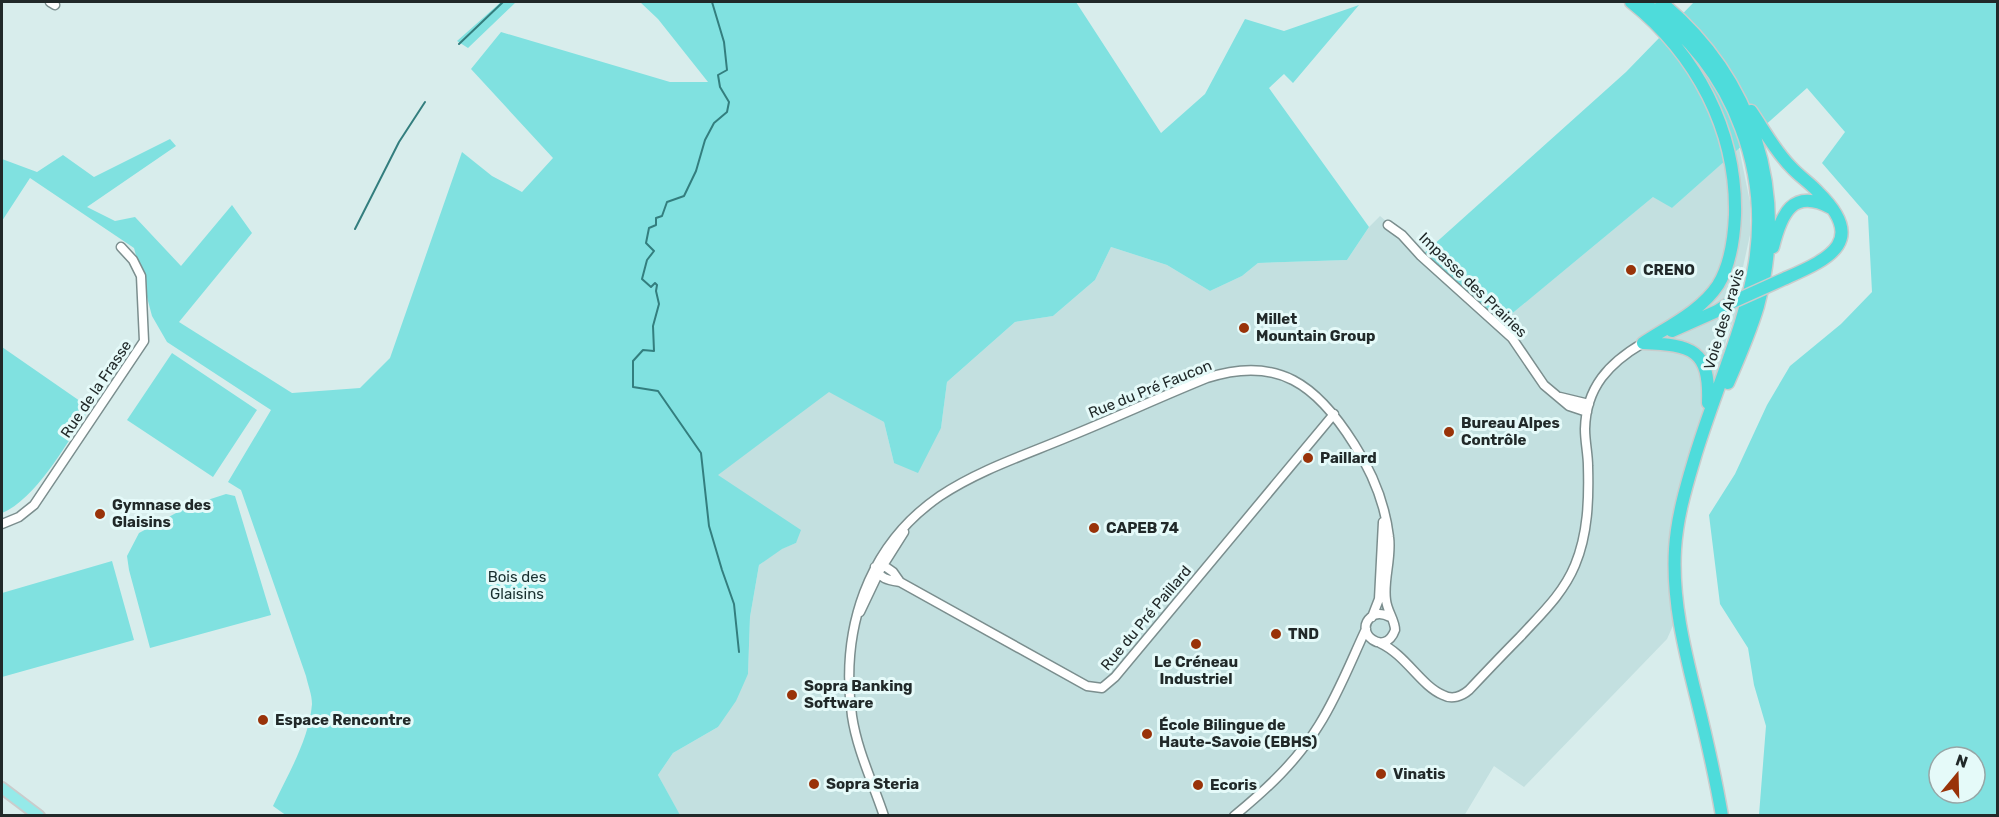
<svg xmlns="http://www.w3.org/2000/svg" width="1999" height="817" viewBox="0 0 1999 817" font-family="Rubik,sans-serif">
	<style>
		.built { fill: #c3e0e0 }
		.green { fill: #80e1e0; fill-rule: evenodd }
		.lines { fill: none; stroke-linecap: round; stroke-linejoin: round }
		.stream { stroke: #337e7e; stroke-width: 2 }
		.minor-casing { stroke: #7b8e8e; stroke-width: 11 }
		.major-casing { stroke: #cacccc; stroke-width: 14 }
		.highway-casing { stroke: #cacccc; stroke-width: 15 }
		.minor { stroke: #fff; stroke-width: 8 }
		.major { stroke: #95eae9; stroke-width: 10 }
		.highway { stroke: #4edcdb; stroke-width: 12 }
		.highway-bridge-casing { stroke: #cacccc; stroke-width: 15; stroke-linecap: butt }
		.highway-bridge { stroke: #4edcdb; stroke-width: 12 }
		.poi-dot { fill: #993309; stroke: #e5faf9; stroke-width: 2 }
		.labels { text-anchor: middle; stroke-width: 6; stroke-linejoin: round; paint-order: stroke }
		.poi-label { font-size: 15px; font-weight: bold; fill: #212929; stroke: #e5faf9; text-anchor: start }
		.street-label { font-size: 15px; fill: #212929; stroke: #e5faf9 }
		.park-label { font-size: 15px; fill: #193030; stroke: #e5faf9 }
	</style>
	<rect width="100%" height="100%" fill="#d8edec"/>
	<path class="built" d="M1739 148 1750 202V235L1743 267 1738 311 1727 336 1714 399 1681 509 1679 612 1667 639 1524 787 1494 766 1464 816H680L658 775 673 753 718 727 748 674 750 617 759 565 781 549 796 543 717 475 829 391 884 422 894 463 941 428 947 382 1015 322 1053 316 1095 280 1111 247 1167 265 1210 291 1242 276 1258 263 1347 260 1369 227 1380 216 1503 321 1654 196 1672 208Z"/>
	<path class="green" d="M501 2H516L468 48 457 41Z
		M640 2H1076L1161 133 1205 94 1245 19 1284 31 1359 5 1293 83 1284 74 1269 88 1369 227 1347 260 1258 263 1242 276 1210 291 1167 265 1111 247 1095 280 1053 316 1015 322 947 382 941 428 918 473 894 463 884 422 829 392 718 475 801 530 796 543 782 549 759 565 750 617 748 674 736 701 718 727 673 753 658 775 680 815 287 816 273 806C288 774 309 740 312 704 312 695 308 685 306 676L241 490 228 482 271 410 167 342 152 316 134 248 30 178 2 221V159L37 172 63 155 94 177 170 139 176 146 87 207 115 221 135 217 181 266 232 205 252 233 179 322 292 393 360 388 390 358 462 152 492 176 522 192 553 158 471 69 501 32 670 82H708L658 19Z
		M1694 2H1997V815H1759L1766 726 1754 685 1748 648 1720 604 1709 515 1735 474 1767 405 1790 366 1841 324 1872 292 1868 216 1822 163 1845 132 1807 88 1672 208 1653 197 1503 321 1421 256 1626 72ZM1939 757H1975V793H1939Z
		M2 347 90 408C69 439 37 499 2 513Z
		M172 353 257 410 213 477 127 420Z
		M226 494 235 496 271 615 150 648 129 570 127 556 139 533 189 506Z
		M112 561 134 640 2 677V593Z"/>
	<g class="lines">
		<path class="stream" d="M712 2 724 42 727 70 718 75 720 87 729 102 727 112 714 123 705 140 696 171 684 196 667 202 662 216 656 218V225L649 228 646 243 654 251 647 260 642 279 651 287 655 283 657 285 656 291 659 304 653 326 654 351 643 350 633 361V387L658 391 701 453 709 526 722 570 734 604 739 652
			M459 44 503 2
			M355 229 399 142 425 102"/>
		<defs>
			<path id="minor" d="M50 2 55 5
				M1388 225 1402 235 1421 256 1512 338 1544 385 1569 406 1587 412
				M1560 397 1589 404
				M2 524 19 517 34 505 144 341 141 276 133 260 121 247
				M900 582 893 572 883 565 875 567C880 579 888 580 900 582L1087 686 1102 688 1115 677 1334 414
				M860 612 880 570 904 532
				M1372 617 1379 599 1383 522
				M1380 643C1406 655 1421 686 1443 695 1452 700 1462 696 1469 690 1486 672 1503 654 1520 637 1541 614 1563 594 1575 565 1588 534 1589 499 1588 466 1588 454 1585 442 1585 429 1586 387 1609 363 1643 343
				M884 816C873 783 857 750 852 716 840 630 867 546 940 496 979 470 1025 455 1068 437 1115 418 1160 397 1207 378 1278 355 1317 385 1354 444 1372 472 1385 503 1389 537 1392 558 1383 580 1386 600 1387 611 1395 620 1395 630 1385 658 1353 632 1371 617 1377 612 1384 614 1390 617
				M1234 816C1267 789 1297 761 1319 725 1338 695 1351 661 1366 629"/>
			<path id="major" d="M2 788 39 816"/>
			<path id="highway" d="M1631 2C1696 54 1737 130 1735 215 1734 238 1731 264 1718 285 1701 311 1669 326 1643 343
				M1643 2C1687 34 1722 76 1741 128 1788 251 1728 346 1694 460 1685 490 1677 518 1675 549 1672 599 1684 648 1696 696 1706 736 1715 775 1722 816
				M1661 2C1753 78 1789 190 1758 306 1750 333 1739 358 1728 383
				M1751 111C1764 130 1775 151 1791 167 1799 176 1810 183 1818 192 1867 240 1832 258 1786 278
				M1773 247C1781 215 1792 187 1831 208
				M1672 331 1717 311 1728 304
				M1643 343C1692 345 1710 349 1708 403"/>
		</defs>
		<use href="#minor" class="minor-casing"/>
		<use href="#major" class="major-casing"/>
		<use href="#highway" class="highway-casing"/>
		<use href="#minor" class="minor"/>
		<use href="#major" class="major"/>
		<use href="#highway" class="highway"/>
		<defs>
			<path id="highway-bridge" d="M1728 304 1786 278"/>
		</defs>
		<use href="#highway-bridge" class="highway-bridge-casing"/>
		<use href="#highway-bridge" class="highway-bridge"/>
	</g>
	<g class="poi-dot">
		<circle cx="1631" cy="270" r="6"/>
		<circle cx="1244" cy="328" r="6"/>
		<circle cx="1449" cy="432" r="6"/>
		<circle cx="1308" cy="458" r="6"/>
		<circle cx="100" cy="514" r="6"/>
		<circle cx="1094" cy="528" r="6"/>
		<circle cx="1276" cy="634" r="6"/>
		<circle cx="1196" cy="644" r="6"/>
		<circle cx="792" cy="695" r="6"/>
		<circle cx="263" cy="720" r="6"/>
		<circle cx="1147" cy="734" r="6"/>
		<circle cx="1381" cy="774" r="6"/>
		<circle cx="814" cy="784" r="6"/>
		<circle cx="1198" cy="785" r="6"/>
	</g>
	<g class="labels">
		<g class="poi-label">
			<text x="1643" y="275">CRENO</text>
			<text x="1256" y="324">Millet<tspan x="1256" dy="17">Mountain Group</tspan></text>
			<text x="1461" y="428">Bureau Alpes<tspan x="1461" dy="17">Contrôle</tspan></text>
			<text x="1320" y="463">Paillard</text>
			<text x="112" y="510">Gymnase des<tspan x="112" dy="17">Glaisins</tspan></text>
			<text x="1106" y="533">CAPEB 74</text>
			<text x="1288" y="639">TND</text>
			<text x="1196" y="667" text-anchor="middle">Le Créneau<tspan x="1196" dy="17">Industriel</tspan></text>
			<text x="804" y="691">Sopra Banking<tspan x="804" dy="17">Software</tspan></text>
			<text x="275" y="725">Espace Rencontre</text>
			<text x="1159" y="730">École Bilingue de<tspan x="1159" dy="17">Haute-Savoie (EBHS)</tspan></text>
			<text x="1393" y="779">Vinatis</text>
			<text x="826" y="789">Sopra Steria</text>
			<text x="1210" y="790">Ecoris</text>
		</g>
		<g class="street-label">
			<text transform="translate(1473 285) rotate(44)" y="5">Impasse des Prairies</text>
			<text transform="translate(1724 319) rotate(-73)" y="5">Voie des Aravis</text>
			<text transform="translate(96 389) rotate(-56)" y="5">Rue de la Frasse</text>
			<text transform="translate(1150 389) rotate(-22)" y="5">Rue du Pré Faucon</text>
			<text transform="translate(1146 618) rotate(-50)" y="5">Rue du Pré Paillard</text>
		</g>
		<g class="park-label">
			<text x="517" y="582">Bois des<tspan x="517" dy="17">Glaisins</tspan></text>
		</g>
	</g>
	<rect width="1999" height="817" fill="none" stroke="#212929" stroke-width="6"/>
	<g transform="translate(1957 775) rotate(19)"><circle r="28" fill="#e5faf9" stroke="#97a6a6" stroke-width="1.5"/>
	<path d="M0-4.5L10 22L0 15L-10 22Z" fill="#993309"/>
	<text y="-9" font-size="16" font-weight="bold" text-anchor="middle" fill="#212929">N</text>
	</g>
</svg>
